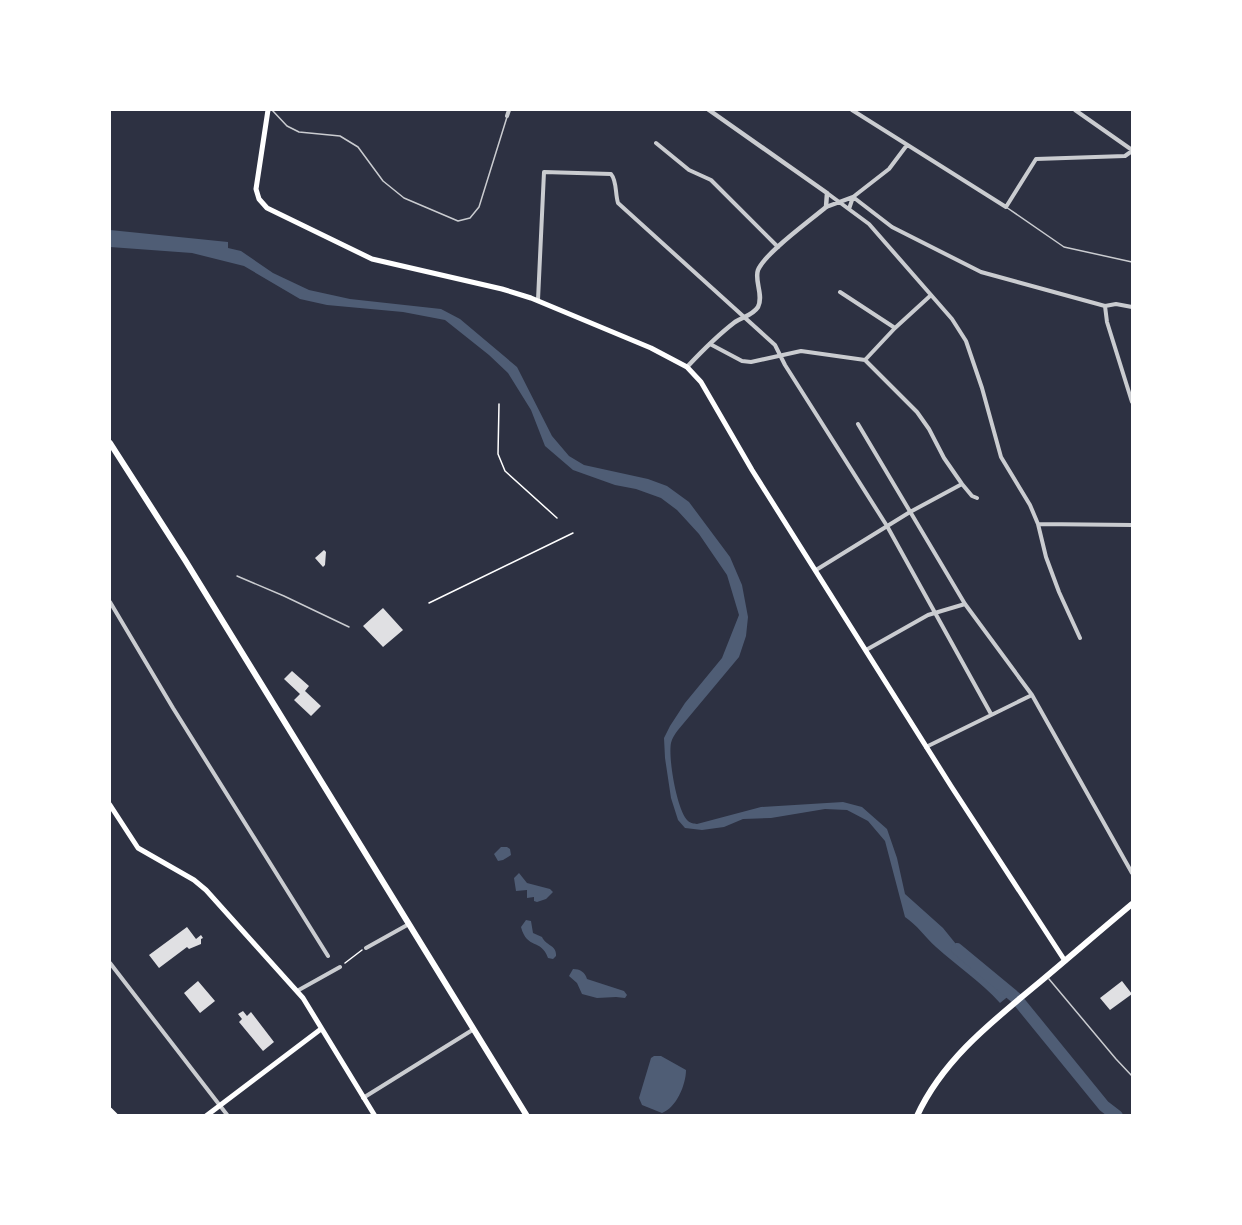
<svg xmlns="http://www.w3.org/2000/svg" width="1242" height="1225" viewBox="0 0 1242 1225" font-family="'Golos Text',sans-serif">
	<style>
		.water { fill: #4f5d75 }
		.lines { fill: none; stroke-linecap: round; stroke-linejoin: round }
		.river { stroke: #4f5d75; stroke-width: 12 }
		.building { fill: #e0e0e3 }
		.path { stroke: #fff; stroke-width: 1.5 }
		.service { stroke: #caccd0; stroke-width: 1.5 }
		.minor { stroke: #caccd0; stroke-width: 4 }
		.tertiary { stroke: #caccd0; stroke-width: 4.5 }
		.secondary { stroke: #fff; stroke-width: 5 }
		.primary { stroke: #fff; stroke-width: 6 }
	</style>
	<rect width="100%" height="100%" fill="#2d3142"/>
	<path class="water" d="M110 230 228 242V248L241 251 273 273 309 290 350 299 441 309 460 319 517 367 552 436 569 456 584 465 648 479 667 486 689 502 730 557 742 585 748 617 746 636 739 657 678 730C675 734 672 738 671 743 668 758 677 811 688 821 692 824 693 823 697 824L761 807 843 802 862 807 887 829 897 858 905 894 943 928 981 975 1003 988 1016 990 1000 1003C981 982 957 966 936 947 925 937 917 925 905 917L885 841 868 821 847 810 825 809 771 818 743 819 724 827 702 830 685 828 678 820 671 798 665 758 664 738 670 726 685 703 722 658 739 615 727 575 699 534 677 510 661 498 636 489 615 485 573 470 545 446 531 410 508 373 489 355 445 320 403 312 327 305 300 299 244 266 192 253 110 247Z
		M501 847H507L510 849 511 855 503 860 498 861 494 854Z
		M519 873 527 883 550 889 553 892 546 899 537 902 534 901V897L527 898V890L516 891 514 878Z
		M526 920 531 921 533 933 542 937C546 946 557 945 556 956L553 959 548 958C541 938 527 950 521 927Z
		M573 969C580 969 585 972 587 979L624 991 627 995 625 998 616 997 597 998 582 994 577 983 569 976Z
		M654 1056H661L686 1070C686 1085 676 1108 662 1113L642 1105 639 1098 651 1058Z"/>
	<g class="lines">
		<path class="river" d="M957 949 1016 998 1104 1106 1117 1116"/>
	</g>
	<path class="building" d="M324 550 326 552 325 565 323 567 315 558Z
		M383 608 403 630 383 647 363 626Z
		M292 671 309 686 305 691 321 706 311 716 294 700 300 694 284 679Z
		M187 927 196 939 201 935 203 938 201 939V944L189 949 187 947 159 968 149 955Z
		M198 981 215 1001 200 1013 184 993Z
		M1122 981 1132 994 1110 1010 1100 998Z
		M243 1011 247 1016 251 1012 274 1042 263 1051 239 1022 242 1019 238 1014Z"/>
	<g class="lines">
		<path class="path" d="M499 404 498 454 505 471 557 518
			M429 603 573 533
			M345 963 362 950"/>
		<path class="service" d="M272 110 287 126 299 132 340 136 358 147 383 181 404 198 458 221 470 218 479 207 507 117
			M1006 207 1064 247 1132 262
			M237 576 284 596 349 627
			M1049 979 1116 1059 1132 1076"/>
		<path class="minor" d="M852 110 1006 207 1036 159 1125 156 1132 151
			M1075 110 1132 150
			M507 116 509 110
			M656 143 689 170 711 180 778 247
			M827 193 869 224 952 319 966 341 982 388 1001 457 1030 505 1038 524 1046 557 1059 592 1080 638
			M826 207 853 197 889 169 907 145
			M849 209 853 197 892 227 981 272 1105 306 1116 304 1132 307
			M840 292 895 328 930 296
			M538 300 544 172 611 174C617 181 615 193 618 203L775 345 785 365 887 526 991 714
			M1105 306 1107 322 1132 402
			M710 344 742 361 751 362 801 351 865 360 917 412 929 429 944 458 962 484 972 496 977 498
			M865 360 895 328
			M858 424 965 604 1032 695 1132 873
			M1038 524 1132 525
			M816 570 910 512 962 484
			M110 602 173 708 328 956
			M866 650 928 615 965 604
			M926 747 1032 695
			M366 948 409 924
			M110 963 228 1116
			M297 991 340 967
			M363 1098 474 1029"/>
		<path class="tertiary" d="M687 367C702 351 718 335 735 322 743 317 753 315 758 307 764 295 754 281 758 270 765 253 811 220 826 207L827 193 709 110"/>
		<path class="secondary" d="M268 110 256 189 259 199 267 208 372 259 502 289 531 298 651 348 687 367 701 382 752 470 951 786 1065 961
			M110 805 138 848 194 880 206 890 303 998 375 1116
			M110 1110 116 1116
			M206 1116 321 1029"/>
		<path class="primary" d="M110 443 185 560 527 1116
			M917 1116C943 1059 994 1020 1041 981 1072 955 1102 929 1132 904"/>
	</g>
	<rect width="1242" height="1225" fill="none" stroke="#ffffff" stroke-width="222"/>
</svg>
